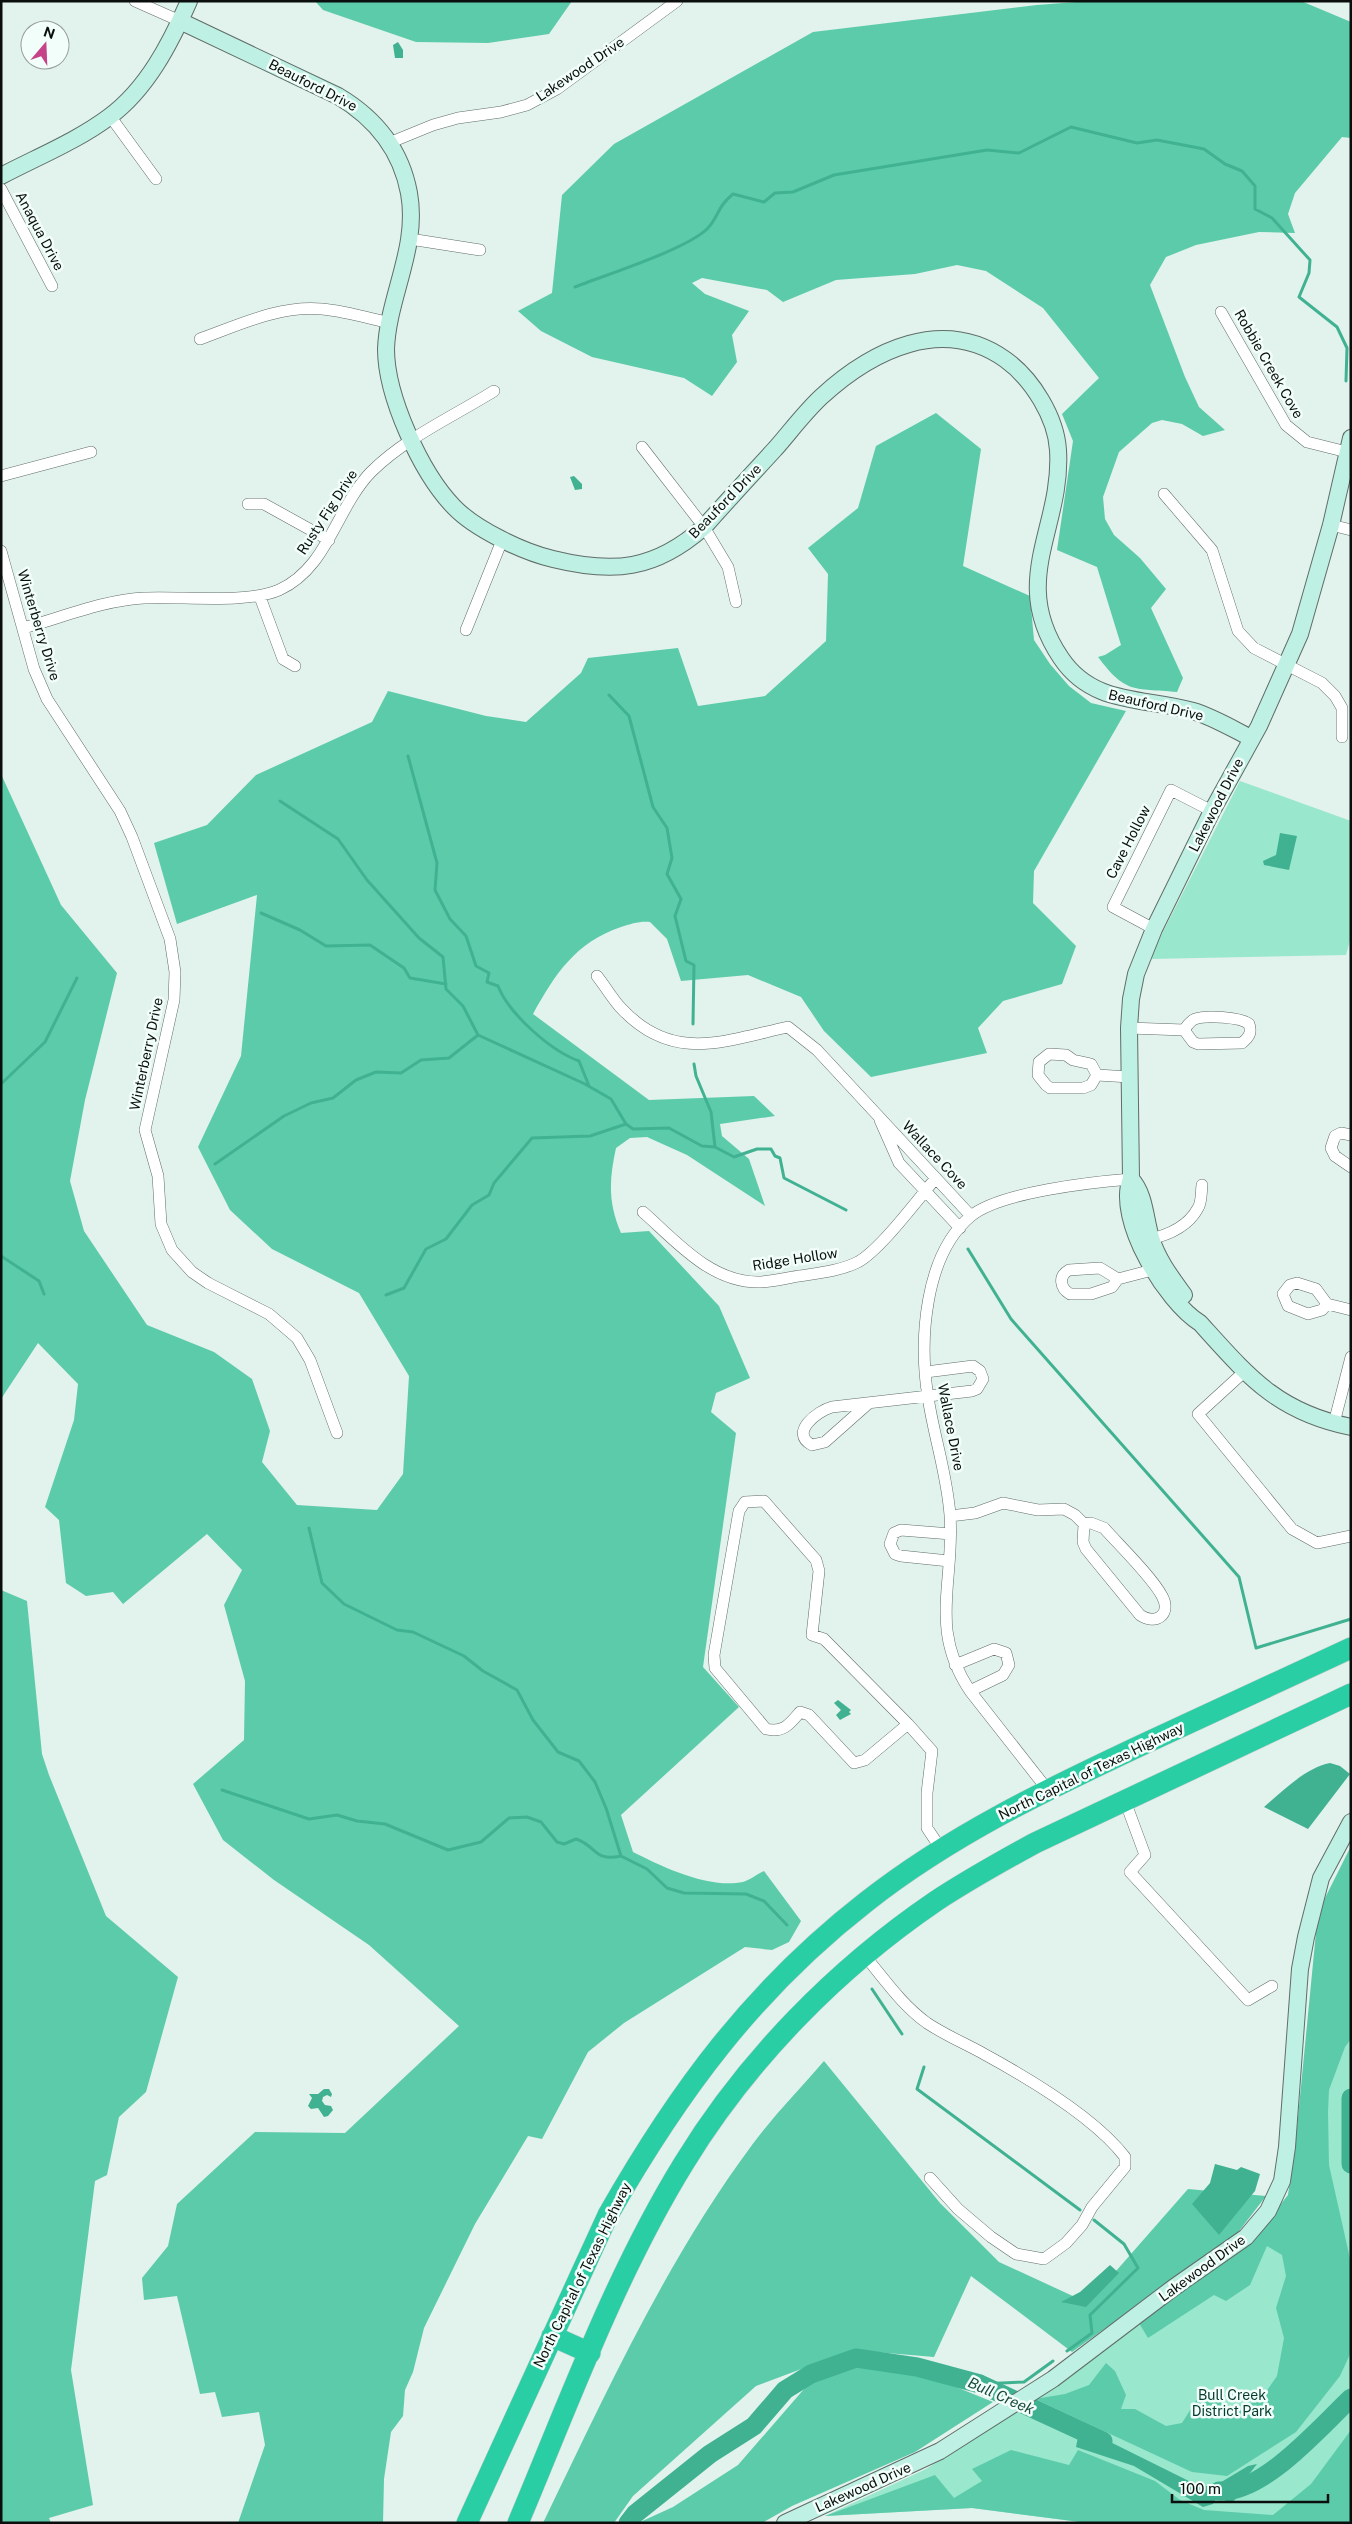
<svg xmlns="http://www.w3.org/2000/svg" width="1352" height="2524" viewBox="0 0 1352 2524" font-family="'Public Sans',sans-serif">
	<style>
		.green { fill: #99e7cc }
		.forest { fill: #5ccbaa }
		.water { fill: #40b292 }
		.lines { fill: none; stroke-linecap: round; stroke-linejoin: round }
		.stream { stroke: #40b292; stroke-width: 3 }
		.river { stroke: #40b292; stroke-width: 19 }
		.street-casing { stroke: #606d68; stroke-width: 12 }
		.secondary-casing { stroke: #606d68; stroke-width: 18 }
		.highway-casing { stroke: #cecfcf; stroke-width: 22 }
		.street { stroke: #fff; stroke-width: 11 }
		.secondary { stroke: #bff0e4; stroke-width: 16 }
		.highway { stroke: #29cea5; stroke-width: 21 }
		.labels { text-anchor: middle; stroke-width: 5; stroke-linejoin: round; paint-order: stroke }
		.street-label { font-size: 14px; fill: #0a0f0d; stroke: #f2fefa }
		.park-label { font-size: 14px; fill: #053a2c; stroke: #f2fefa }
		.water-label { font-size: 15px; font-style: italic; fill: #1c4c3e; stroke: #f2fefa }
	</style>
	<rect width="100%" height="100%" fill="#e2f2ec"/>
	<path class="green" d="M1240 781 1351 821V937L1346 955 1149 959Z
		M1351 1846V2523H1088L972 2508 825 2516 926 2469 1063 2382 1257 2234 1288 2195Z"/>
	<path class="forest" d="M315 1H572L549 34 488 43 416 42 323 10Z
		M1089 1H1301L1351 22V138L1342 137 1295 193 1288 214 1295 233 1259 232 1196 245 1166 257 1150 285 1185 377 1199 407 1225 430 1203 436 1182 424 1162 420 1152 423 1119 452 1103 497 1105 519 1114 535 1140 558 1166 589 1151 608 1183 678 1177 692C1133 688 1126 694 1098 657L1105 655 1121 645 1097 567 1057 550 1073 441 1062 414 1099 378 1043 308 986 271 957 265 915 274 836 280 783 302 767 290 702 278 692 283 705 294 749 311 732 335 737 362 712 396 684 378 592 357 541 331 518 311 552 293 562 195 614 144 813 32 1037 5Z
		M936 413 981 449 963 566 1030 596 1034 640 1050 664 1069 686 1091 703 1126 711 1034 871 1033 903 1076 946 1062 984 1003 1001 978 1028 987 1053 871 1077 824 1031 801 997 748 975 681 981 667 939 650 922C639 921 631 924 621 927 576 942 555 974 533 1014L649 1100 754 1096 775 1116 720 1124 722 1136 749 1159 765 1206 687 1155 647 1137 630 1138 616 1148C609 1180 608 1203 621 1233L649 1231 719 1306 750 1378 716 1393 711 1412 736 1433 703 1667 739 1707 621 1815 633 1852C663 1867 708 1889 743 1882 750 1880 757 1874 764 1871L801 1921 789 1942 772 1950 745 1947 624 2023 588 2052 542 2139 528 2136 475 2224 424 2328 413 2372 405 2390 403 2416 391 2432 384 2479 383 2523H238L265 2445 259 2412 222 2417 215 2392 200 2394 177 2296 144 2300 142 2278 168 2246 177 2204 255 2132 345 2133 459 2026 369 1945 274 1880 223 1840 193 1784 244 1740 245 1681 224 1605 242 1570 207 1534 123 1604 113 1592 86 1596 66 1583 59 1520 45 1507 74 1420 78 1384 38 1343 1 1399V774L61 905 117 973 85 1100 70 1181 84 1231 147 1325 214 1352 252 1379 270 1431 262 1462 297 1505 377 1510 403 1474 409 1376 359 1293 272 1249 230 1210 198 1147 241 1056 257 895 177 924 154 843 207 825 256 775 372 722 388 691 486 716 526 722 581 673 588 658 678 648 698 706 765 696 826 641 828 574 808 548 858 508 876 446Z
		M1 1590 27 1601 42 1754 49 1775 106 1916 178 1977 146 2092 119 2117 107 2175 95 2181 71 2370 93 2505 49 2518 51 2523H1Z
		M1351 1846V2039L1345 2047 1329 2090 1328 2112 1329 2165 1351 2263V2352L1340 2376 1296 2432 1227 2476 1192 2472 1035 2399 1065 2394 1089 2385 1106 2363 1115 2371 1126 2395 1121 2409H1135L1166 2426 1182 2423 1199 2396 1219 2401 1233 2415 1241 2408 1261 2399 1277 2376 1284 2338 1276 2308 1286 2276 1282 2255 1267 2246 1250 2285 1226 2301 1214 2295 1148 2338 1139 2323 1257 2234 1288 2195 1295 2148 1318 1912Z
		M824 2061 940 2203 999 2262 1088 2303 1188 2189 1266 2196 1236 2235 1072 2352 971 2276 934 2357 852 2350 756 2386 633 2496 614 2523H543C606 2393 666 2261 752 2145 774 2115 800 2089 824 2061Z
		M864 2360 956 2387 993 2402 915 2452 792 2506 762 2523H638L673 2507 738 2465 811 2381Z
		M1351 2430V2523H1088L972 2508 825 2516 935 2475 954 2498 982 2481 972 2469 1011 2450 1069 2465 1078 2450 1155 2481 1180 2500 1204 2510 1273 2515 1311 2484Z"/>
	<path class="water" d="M398 42 403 50V58H395L393 45Z
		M574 476 582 484V489L575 490 570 477Z
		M1280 833 1297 836 1289 870 1264 865 1263 861 1276 855Z
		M838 1700 851 1710 849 1712 851 1714 840 1720 836 1715 841 1710 834 1703Z
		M1330 1763 1340 1766 1350 1774 1308 1829 1264 1807C1283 1791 1305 1768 1330 1763Z
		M324 2089H329L332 2094 331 2097 327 2095 323 2097 322 2101 325 2105 331 2106 333 2110 328 2116 324 2117 318 2108 311 2109 308 2106 312 2098 309 2094H318Z
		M1215 2164 1237 2170 1241 2167 1260 2174 1255 2191 1219 2235 1192 2204 1210 2183Z
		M1110 2265 1119 2273 1086 2307 1061 2302 1080 2292Z
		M1080 2427 1201 2487 1218 2484 1248 2466 1257 2464 1247 2477 1239 2496 1231 2503 1217 2497 1213 2504 1203 2507 1134 2466 1076 2447Z"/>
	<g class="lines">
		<path class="stream" d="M575 287C605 275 688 249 708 228 719 216 717 207 733 194L764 202 775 193 793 192 834 175 987 150 1019 153 1071 127 1137 143 1157 140 1204 149 1225 164 1242 171 1255 186V209L1272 218 1310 260 1309 273 1299 297 1337 327 1347 348 1346 381
			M609 695 629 716 653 807 667 828 672 858 667 874 681 899 675 916 686 961 694 965 693 1024
			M408 756 437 863 435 890 450 919 466 936 476 966 489 973 487 982 498 986C509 1014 551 1051 579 1061L589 1086
			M280 801 338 839 367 880 419 938 443 957 446 989 463 1006 478 1035 585 1084 611 1099 626 1124 633 1129 669 1128 702 1146 715 1147 734 1157 757 1149H771L775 1156 780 1158 784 1178 846 1210
			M261 913 300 930 326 946 370 945 404 968 410 978 446 984
			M694 1064 696 1076 711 1112 715 1147
			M1 1084 45 1042 77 978
			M215 1164 284 1116 311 1103 333 1098 356 1080 376 1072 401 1073 421 1060 449 1058 478 1035
			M968 1249 1011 1319 1239 1577 1256 1648 1351 1619
			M1 1256 39 1281 44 1294
			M386 1295 404 1288 426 1249 446 1239 472 1205 489 1195 494 1183 532 1138 590 1136 626 1124
			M309 1528 322 1583 344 1604 397 1630 413 1632 464 1656 483 1671 517 1690 533 1720 558 1752 579 1761 595 1782 606 1808 621 1856 647 1869 667 1888 684 1893 746 1894 764 1901 787 1925
			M222 1790 309 1819 337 1815 357 1821 385 1824 448 1850 481 1842 509 1818 527 1817 541 1822 557 1842 564 1844 576 1839C597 1846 594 1862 621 1856
			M872 1989 902 2034
			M924 2067 917 2089 1080 2210
			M1067 2351 1092 2333 1090 2315 1138 2268 1124 2244 1094 2220
			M980 2384 1024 2382 1053 2361"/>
		<path class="river" d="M1351 2098V2164
			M1219 2491C1263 2494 1320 2427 1351 2398
			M628 2523 635 2514 710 2454 754 2426 785 2390 811 2374 856 2358 917 2367 980 2384 1103 2441"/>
		<defs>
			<path id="street" d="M135 1 180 21
				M110 116 156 179
				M389 143 433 125 458 118 501 112 527 105 557 89 677 1
				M1 189 52 286
				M410 239 480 250
				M1221 312 1286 425 1307 442 1347 452
				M200 339C239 325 280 305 322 309 345 311 368 318 390 323
				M642 447 704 527 728 567 736 602
				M1 476 91 452
				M1164 494 1212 550 1238 631 1254 648 1322 683 1335 696 1342 708V737
				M248 504H264L329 540
				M1331 525 1351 530
				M1 551 34 669 47 699 120 811 132 837 170 939 175 972 174 1000 145 1130 158 1176 161 1224 172 1250 192 1272 208 1283 269 1314 297 1338 310 1360 337 1433
				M260 597 283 659 295 666
				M23 628C61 618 103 600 144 598 181 596 247 604 279 590 328 568 336 508 371 472 405 438 454 416 494 391
				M466 630 503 538
				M1154 929 1113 907 1171 790 1212 811
				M597 976C605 986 612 998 620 1007 672 1064 724 1041 788 1027L817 1050 971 1216
				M1129 1028 1184 1030 1193 1042 1198 1044 1242 1043C1249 1037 1252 1033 1249 1024 1241 1017 1205 1015 1195 1019 1190 1021 1187 1026 1184 1030
				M1049 1054 1066 1055 1073 1060 1091 1064 1097 1075 1091 1085 1083 1088H1050L1046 1085 1038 1075 1039 1062Z
				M1097 1075 1130 1077
				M880 1120 899 1163 960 1228
				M1351 1135 1341 1133 1335 1136 1331 1148 1335 1156 1351 1167
				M643 1212C676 1241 710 1282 758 1282 771 1282 786 1278 799 1276 819 1273 840 1271 858 1262 881 1249 917 1200 936 1178
				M1146 1240C1166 1236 1188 1227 1198 1208 1202 1202 1201 1192 1202 1185
				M1118 1279 1100 1268 1069 1270C1058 1276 1060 1288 1070 1294H1091L1112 1287 1118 1279 1160 1268
				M1327 1304 1322 1310 1308 1314 1288 1306 1283 1294 1290 1285 1297 1283 1316 1289 1327 1304 1351 1310
				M1244 1372 1198 1414 1292 1529 1317 1543 1351 1536
				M869 1403 825 1442 812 1445C789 1433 817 1411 832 1407L972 1391 977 1389 983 1379 980 1371 973 1366 926 1372
				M1334 1423 1351 1357
				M950 1516 975 1513 1003 1503 1038 1510 1064 1509 1075 1515 1084 1524 1083 1542 1086 1549 1140 1615C1156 1626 1172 1614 1162 1596 1152 1577 1120 1546 1104 1528L1091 1523 1084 1524
				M949 1561 901 1556 895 1554 890 1544 894 1533 901 1530 951 1534
				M955 1665 994 1649 1006 1653 1009 1665 1003 1675 970 1691
				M908 1724 865 1760 854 1763 809 1715 800 1712C789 1725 783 1733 766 1729L715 1668 714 1655 739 1511 745 1502 764 1501 816 1560 819 1571 812 1635 824 1639 908 1724 932 1751 927 1793V1828L941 1849
				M1047 1789 970 1691C928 1628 955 1582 950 1515 947 1474 934 1437 928 1397 919 1341 924 1255 971 1216 1000 1192 1093 1182 1131 1179
				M1125 1801 1145 1855 1130 1872 1248 2000 1272 1986
				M865 1956C885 1980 902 2005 927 2023 945 2035 966 2044 984 2054 1028 2078 1095 2118 1125 2157V2167L1092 2207 1082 2225 1066 2243 1044 2259 1016 2254 991 2237 958 2209 930 2178"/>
			<path id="secondary" d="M180 21 338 96C375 118 401 150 409 193 419 248 388 296 386 349 386 396 421 473 454 507 475 529 523 552 553 559 614 574 655 570 704 527 727 501 751 475 775 449 790 432 804 413 821 397 872 350 943 315 1006 360 1032 379 1056 417 1058 450 1063 528 1008 580 1061 658 1093 706 1145 697 1193 711 1213 717 1233 729 1251 738
				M1 176C37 157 77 141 109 117 147 89 170 44 189 1
				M1351 438 1331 525 1300 634 1259 726 1212 811 1154 929 1136 974 1131 999 1129 1028 1131 1179C1115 1219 1166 1302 1200 1323 1248 1376 1277 1412 1351 1427
				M1131 1179C1145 1194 1145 1218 1151 1238 1158 1260 1171 1277 1184 1295
				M785 2523 940 2451 1053 2379 1173 2288 1246 2237 1268 2211 1282 2181 1287 2147 1300 1969 1306 1937 1321 1878 1351 1822"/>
			<path id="highway" d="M552 2336 590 2353
				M467 2523 608 2215C678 2092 753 1990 866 1902 951 1835 1048 1789 1146 1743 1214 1712 1282 1680 1351 1648
				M518 2523C569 2402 615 2275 684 2163 747 2060 836 1969 936 1901 968 1880 1002 1861 1035 1843L1351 1694"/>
		</defs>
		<use href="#street" class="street-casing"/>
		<use href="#secondary" class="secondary-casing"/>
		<use href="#highway" class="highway-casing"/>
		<use href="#street" class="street"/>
		<use href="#secondary" class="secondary"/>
		<use href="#highway" class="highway"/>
	</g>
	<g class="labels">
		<g class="street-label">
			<text transform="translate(580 69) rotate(-34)" y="5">Lakewood Drive</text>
			<text transform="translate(313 85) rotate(27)" y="5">Beauford Drive</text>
			<text transform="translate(40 231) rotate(62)" y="5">Anaqua Drive</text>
			<text transform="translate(1269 364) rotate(60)" y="5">Robbie Creek Cove</text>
			<text transform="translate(725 501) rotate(-46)" y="5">Beauford Drive</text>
			<text transform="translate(327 512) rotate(-57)" y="5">Rusty Fig Drive</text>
			<text transform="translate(39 625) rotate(73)" y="5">Winterberry Drive</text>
			<text transform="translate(1156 705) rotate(13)" y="5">Beauford Drive</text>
			<text transform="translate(1216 805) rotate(-63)" y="5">Lakewood Drive</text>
			<text transform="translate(1128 842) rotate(-63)" y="5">Cave Hollow</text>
			<text transform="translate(146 1054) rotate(-78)" y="5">Winterberry Drive</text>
			<text transform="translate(935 1155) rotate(47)" y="5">Wallace Cove</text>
			<text transform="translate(795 1259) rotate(-9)" y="5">Ridge Hollow</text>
			<text transform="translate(951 1427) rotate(79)" y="5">Wallace Drive</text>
			<text transform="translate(1091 1771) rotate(-26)" y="5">North Capital of Texas Highway</text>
			<text transform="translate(1202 2268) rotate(-36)" y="5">Lakewood Drive</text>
			<text transform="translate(582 2275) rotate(-64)" y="5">North Capital of Texas Highway</text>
			<text transform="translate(863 2487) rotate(-24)" y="5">Lakewood Drive</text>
		</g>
		<g class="park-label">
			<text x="1232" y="2400">Bull Creek<tspan x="1232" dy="16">District Park</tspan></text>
		</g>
		<g class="water-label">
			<text transform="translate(1001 2396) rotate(24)" y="5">Bull Creek</text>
		</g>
	</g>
	<rect width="1352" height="2524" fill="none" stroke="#0a0f0d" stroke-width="5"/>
	<g transform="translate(45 45) rotate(19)"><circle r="24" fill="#f2fefa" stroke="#959e9b"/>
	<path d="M0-4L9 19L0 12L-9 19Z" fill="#c64389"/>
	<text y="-8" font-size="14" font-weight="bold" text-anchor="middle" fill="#0a0f0d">N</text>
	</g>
	<path d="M1172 2494v8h156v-8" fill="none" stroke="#0a0f0d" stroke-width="2.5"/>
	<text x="1180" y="2494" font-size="15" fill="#0a0f0d" stroke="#f2fefa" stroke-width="4" paint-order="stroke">100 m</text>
</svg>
